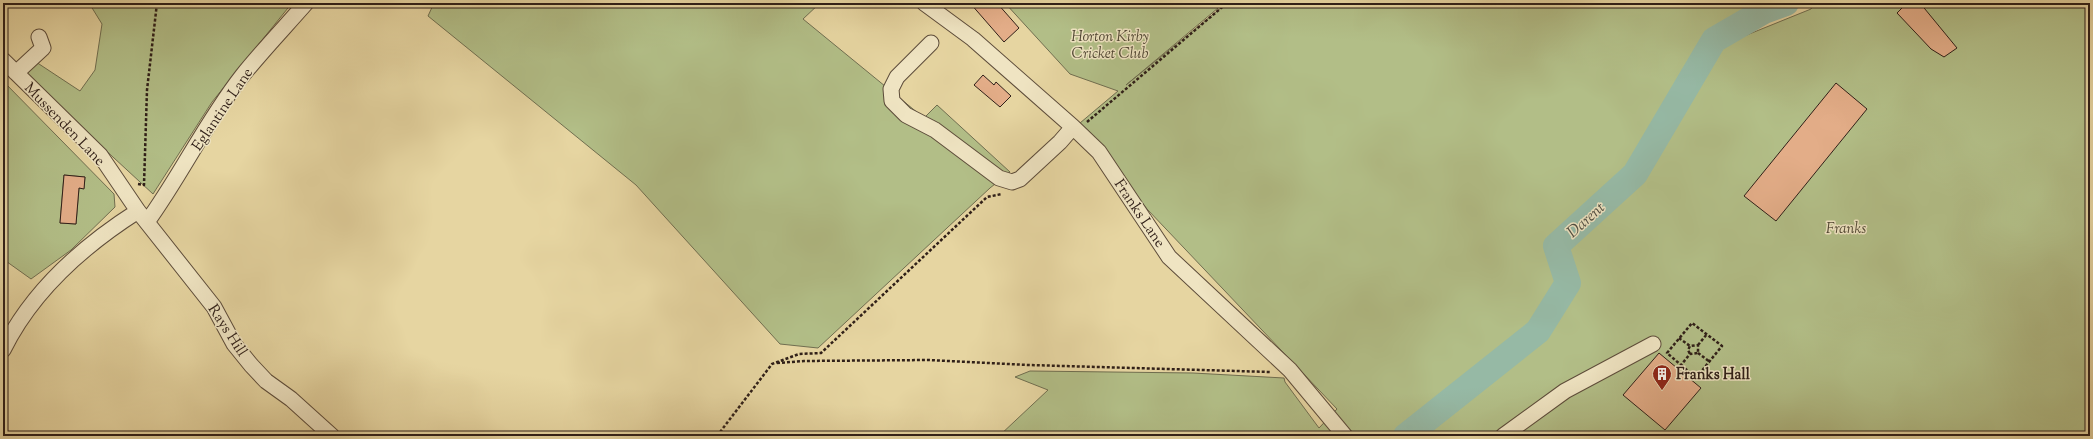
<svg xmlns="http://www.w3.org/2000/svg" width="2093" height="439" viewBox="0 0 2093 439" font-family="'Sorts Mill Goudy',serif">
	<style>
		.green { fill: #b2be87; stroke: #706e50; fill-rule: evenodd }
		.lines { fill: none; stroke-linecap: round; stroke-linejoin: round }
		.river { stroke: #96b9a5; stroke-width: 26 }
		.building { fill: #e3ad88; stroke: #2f1f18 }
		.minor-casing { stroke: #5d4c3a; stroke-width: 17 }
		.path { stroke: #2f1f18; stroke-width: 2.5; stroke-dasharray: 3 2; stroke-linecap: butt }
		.minor { stroke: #efe4c2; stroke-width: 15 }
		.labels { text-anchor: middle; stroke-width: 3; stroke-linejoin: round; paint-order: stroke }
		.park-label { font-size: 15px; font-style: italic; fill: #504734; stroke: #efe4c2 }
		.street-label { font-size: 15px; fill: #2f1f18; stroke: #efe4c2 }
		.poi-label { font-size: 15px; font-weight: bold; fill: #2f1f18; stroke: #efe4c2; text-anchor: start }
		.water-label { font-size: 16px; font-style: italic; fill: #4e4d42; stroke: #efe4c2 }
	</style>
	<rect width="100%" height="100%" fill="#e6d5a1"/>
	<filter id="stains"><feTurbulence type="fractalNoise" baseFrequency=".005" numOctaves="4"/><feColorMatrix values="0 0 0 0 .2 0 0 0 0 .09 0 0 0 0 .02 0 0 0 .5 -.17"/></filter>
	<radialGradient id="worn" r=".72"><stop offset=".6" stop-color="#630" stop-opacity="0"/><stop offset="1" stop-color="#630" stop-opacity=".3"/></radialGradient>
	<path class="green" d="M89 3H292L212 102 153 194 22 73 36 62 80 91 95 70 102 24Z
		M434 3H820L803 19 924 118 937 105 1010 172 990 188 818 348 780 344 636 185 428 16Z
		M1005 3H1224L1126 85 1227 3H1760L1706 38 1640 153 1727 43 1811 9 1814 3H2090V436H1425L1465 404 1544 332 1422 436H999L1048 390 1015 377 1030 371 1193 373 1284 378 1285 382 1319 428 1337 409 1147 209 1080 123 1118 91 1070 74Z
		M3 81 114 194 115 207 71 250 31 279 3 259ZM64 175 85 177 84 188H79L76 224 60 223Z"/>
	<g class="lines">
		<path class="river" d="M1406 436 1538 331 1568 283 1556 246 1635 174 1714 40 1764 11 1786 3"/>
	</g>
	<path class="building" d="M970 3H997L1019 28 1004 42Z
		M1907 3H1920L1957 48 1944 57 1931 49 1897 13Z
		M983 75 994 85 996 82 1011 96 1000 107 974 85Z
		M1836 83 1867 109 1776 221 1744 196Z
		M64 175 85 177 84 189 79 188 76 224 60 223Z
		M1659 353 1701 388 1665 430 1623 395Z"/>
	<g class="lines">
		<defs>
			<path id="minor" d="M924 3 973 39 1073 127 1099 152 1169 257 1290 370 1345 436
				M931 43 897 77 891 89 892 101 906 115 935 130 999 178 1012 182 1020 179 1060 142 1073 127
				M3 60 100 155 138 211 214 307 234 344 251 365 266 381 291 399 332 436
				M16 73 43 48 39 37
				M147 222C181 175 206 122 242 76 262 51 285 27 306 3
				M3 350C32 291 83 246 138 211
				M1503 436 1565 391 1653 344"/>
		</defs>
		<use href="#minor" class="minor-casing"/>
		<path class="path" d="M1087 122 1227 3
			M138 184 144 185 147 90 157 3
			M1679 338 1690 346
			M1698 345 1707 334
			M1698 353 1710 362
			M777 363 804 361 929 360 1029 365 1271 372
			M1678 369 1681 365 1696 378 1722 346 1692 323 1667 353 1681 365 1690 354 1698 353V345L1690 346 1688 350 1690 354
			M717 436 772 364 799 354 821 353 987 197 1002 194"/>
		<use href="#minor" class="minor"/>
	</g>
	<defs>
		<symbol id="building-pin" viewBox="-11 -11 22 30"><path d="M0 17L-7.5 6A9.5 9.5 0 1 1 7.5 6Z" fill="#8f2418" stroke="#efe4c2"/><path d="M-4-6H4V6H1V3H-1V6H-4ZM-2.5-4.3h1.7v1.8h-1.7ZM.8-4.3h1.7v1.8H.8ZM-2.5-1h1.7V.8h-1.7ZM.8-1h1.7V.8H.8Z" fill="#fff"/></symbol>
	</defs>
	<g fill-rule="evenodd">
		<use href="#building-pin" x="1651" y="363" width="22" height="30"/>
	</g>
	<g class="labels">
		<g class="park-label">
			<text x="1110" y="41">Horton Kirby<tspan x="1110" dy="17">Cricket Club</tspan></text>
			<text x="1846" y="233">Franks</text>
		</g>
		<g class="street-label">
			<text transform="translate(222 109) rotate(-56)" y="5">Eglantine Lane</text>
			<text transform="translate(65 124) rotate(46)" y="5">Mussenden Lane</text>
			<text transform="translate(1140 213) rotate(56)" y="5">Franks Lane</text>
			<text transform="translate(228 330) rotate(57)" y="5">Rays Hill</text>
		</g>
		<g class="poi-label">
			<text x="1676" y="379">Franks Hall</text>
		</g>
		<g class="water-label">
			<text transform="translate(1585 219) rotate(-42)" y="6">Darent</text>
		</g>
	</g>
	<rect width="2093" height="439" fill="none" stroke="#e6d5a1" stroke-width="16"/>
	<rect x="4" y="4" width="2085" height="431" fill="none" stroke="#2f1f18" stroke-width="2"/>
	<rect x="8" y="8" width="2077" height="423" fill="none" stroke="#2f1f18"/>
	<rect width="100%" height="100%" filter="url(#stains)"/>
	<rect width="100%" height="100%" fill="url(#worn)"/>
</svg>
